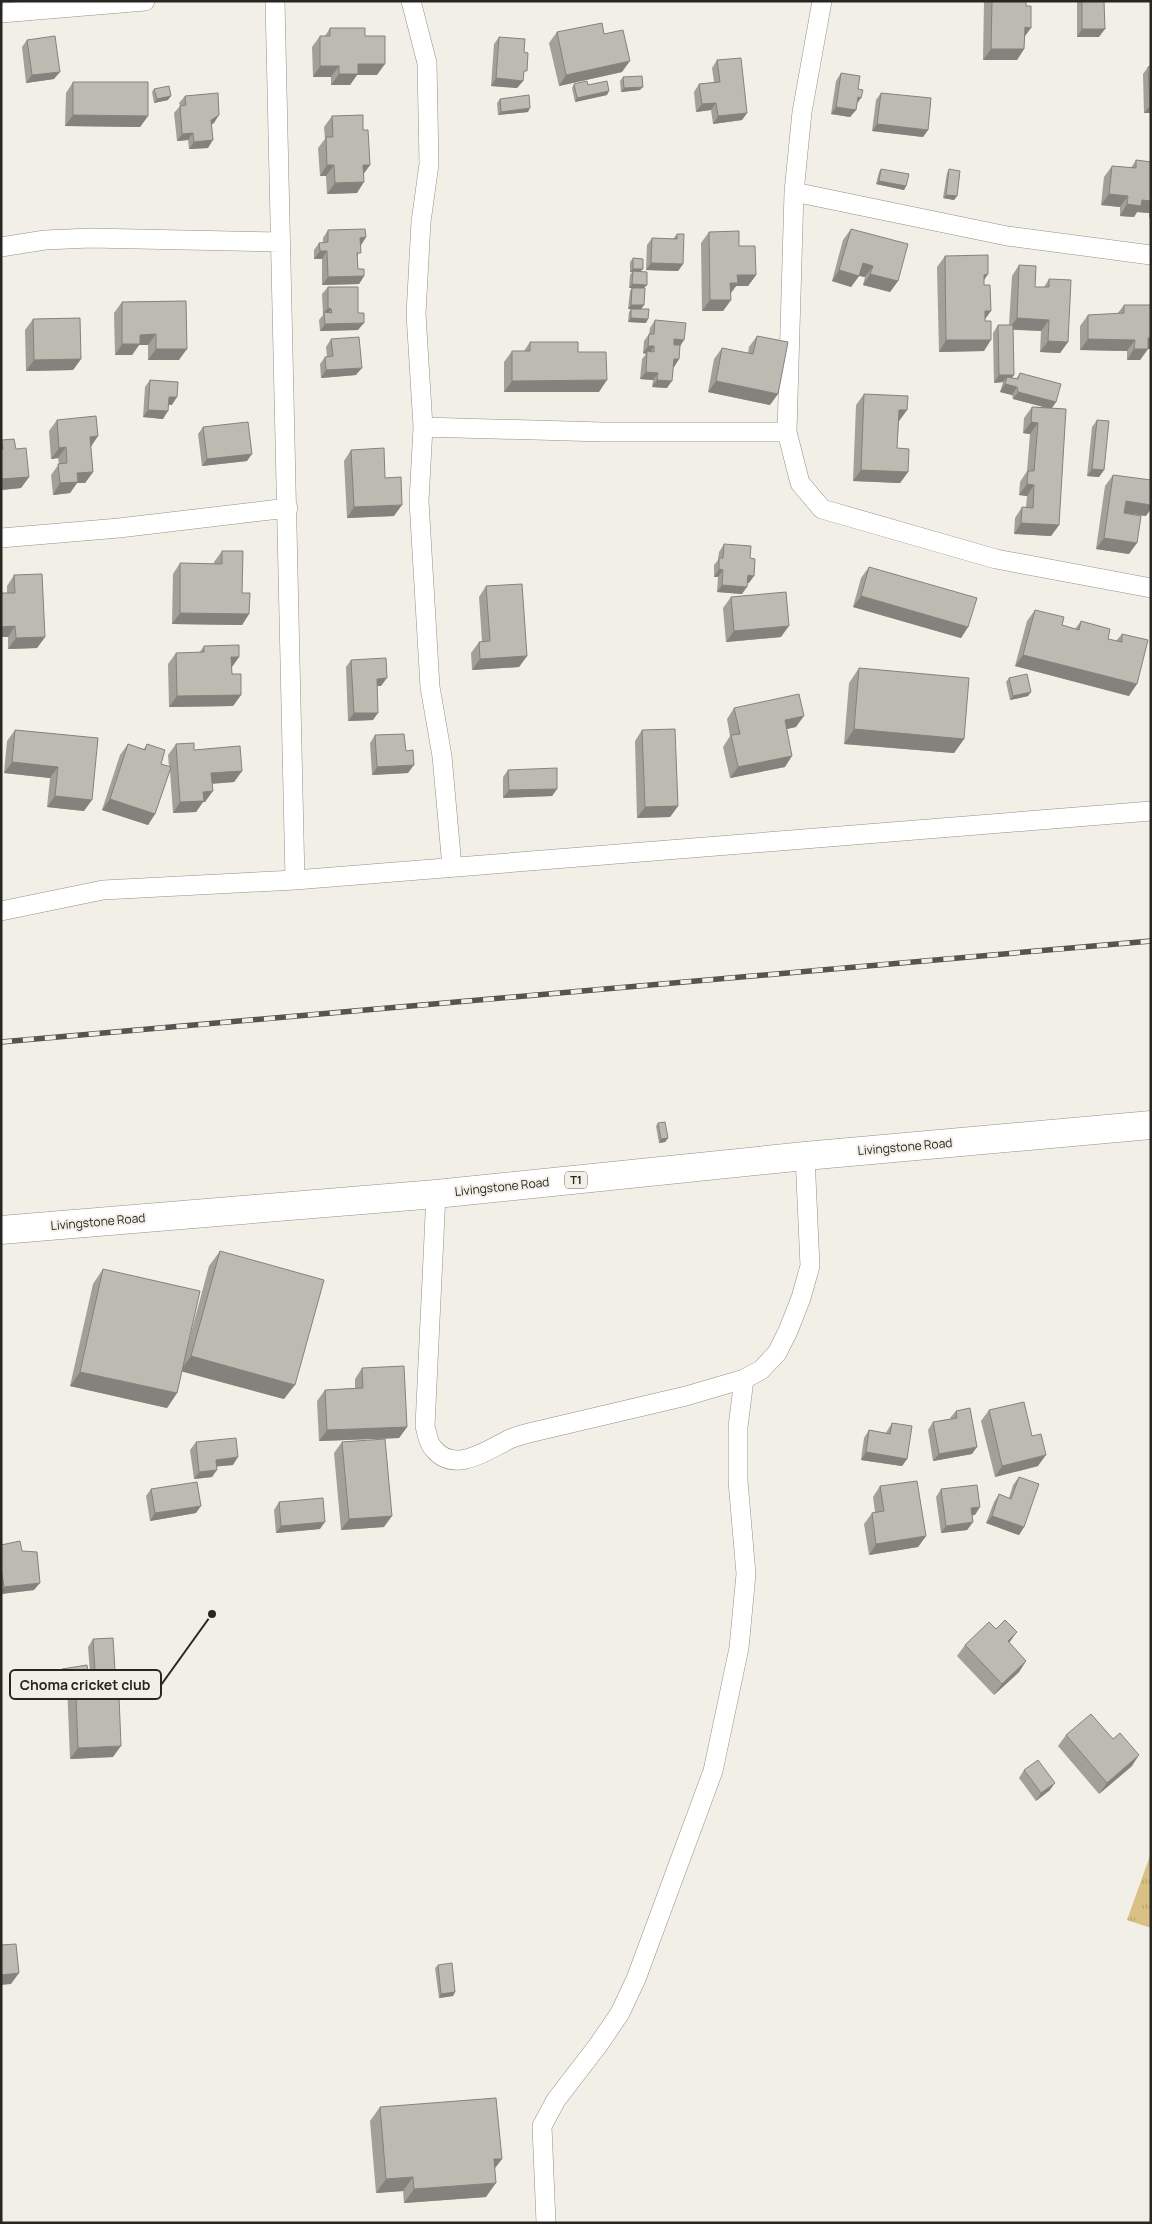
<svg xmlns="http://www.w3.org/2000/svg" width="1152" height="2224" viewBox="0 0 1152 2224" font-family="Manrope,sans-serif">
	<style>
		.grass { fill: url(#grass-tufts) }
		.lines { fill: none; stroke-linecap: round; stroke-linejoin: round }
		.street-casing { stroke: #949088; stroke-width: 20 }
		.highway-casing { stroke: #949088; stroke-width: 29 }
		.street { stroke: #fff; stroke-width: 19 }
		.highway { stroke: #fff; stroke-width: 28 }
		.rail-casing { stroke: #555450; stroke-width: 5.5 }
		.rail { stroke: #f2efe6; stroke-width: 4; stroke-dasharray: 11; stroke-linecap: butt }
		.wall { fill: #a3a098 }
		.shaded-wall { fill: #84827c }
		.building { fill: #bdbab1; stroke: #84827c }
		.labels { text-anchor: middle; stroke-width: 4; stroke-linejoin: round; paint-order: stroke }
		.shield { fill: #f2efe6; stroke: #64625e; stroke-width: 1 }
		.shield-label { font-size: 11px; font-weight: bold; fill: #272623 }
		.street-label { font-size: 12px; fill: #272623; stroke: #f2efe6 }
		.leader { fill: none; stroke: #272623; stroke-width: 2 }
		.callout-dot { fill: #272623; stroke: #f2efe6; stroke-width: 2 }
		.callout { fill: #f2efe6; stroke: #272623; stroke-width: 2 }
		.callout-label { font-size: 14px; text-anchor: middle; font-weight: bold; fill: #272623 }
	</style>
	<defs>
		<pattern id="grass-tufts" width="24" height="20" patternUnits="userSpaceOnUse" patternTransform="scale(1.25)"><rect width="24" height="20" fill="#d9c186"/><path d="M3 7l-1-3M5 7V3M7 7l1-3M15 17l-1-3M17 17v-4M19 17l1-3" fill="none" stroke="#baa673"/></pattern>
	</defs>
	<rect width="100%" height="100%" fill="#f2efe6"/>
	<path class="grass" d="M1151 1853V1928L1127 1920Z"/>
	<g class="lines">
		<defs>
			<path id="street" d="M275 1 295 880
				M411 1 427 63 429 164 421 222 416 314 423 427 419 501 430 687 442 756 452 867
				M1 13 145 1
				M794 192 1007 236 1151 255
				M1 247 45 240 90 238 281 242
				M423 427 603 432H787L794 192 802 112 822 1
				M787 432 800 483 822 509 996 559 1151 588
				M1 538 119 528 288 508
				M1 911 103 890 295 880 1151 811
				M436 1194 425 1426C427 1433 428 1443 433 1448 454 1475 487 1450 510 1439 517 1436 525 1434 533 1432L686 1396 744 1379 761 1370 777 1353 788 1331 801 1298 810 1266 805 1156
				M546 2223 542 2126 556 2100 599 2044 620 2013 636 1979 713 1771 739 1648 746 1574 738 1481V1427L744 1379"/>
			<path id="highway" d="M1 1230 436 1194 805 1156 1151 1125"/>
		</defs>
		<use href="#street" class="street-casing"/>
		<use href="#highway" class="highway-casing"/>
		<use href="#street" class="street"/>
		<use href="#highway" class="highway"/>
		<defs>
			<path id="rail" d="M1 1042 1151 941"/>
		</defs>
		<use href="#rail" class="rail-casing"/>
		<use href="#rail" class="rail"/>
	</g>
	<path class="wall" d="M984 1H1026L1024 49 1017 60H983Z
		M1077 1H1104L1099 37H1077Z
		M330 28 365 36 377 75H357L350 85H331V77H313L312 47 320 36H325Z
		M557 32 604 34 622 72 559 86 549 43Z
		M499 37 524 52 523 81 517 88 491 86 494 44Z
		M27 40 54 79 26 83 22 47Z
		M717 60 747 113 742 120 713 124 711 110 696 112 694 92 699 84 714 82 712 68Z
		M1148 67 1151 113H1144L1143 74Z
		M841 73 858 89 856 110 850 117 831 114 836 81Z
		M623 77 640 90 621 92 620 81Z
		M73 82 148 116 140 127 65 126 66 93Z
		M574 84 588 85 607 95 575 102 572 88Z
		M154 89 168 100 154 103 152 92Z
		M881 93 928 130 923 137 872 131 876 100Z
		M185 96 214 123 212 124 208 148 189 149 188 140 177 141 174 113 180 106 179 103Z
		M500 99 528 112 498 115 497 103Z
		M332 116 363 130 370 165 364 173 357 193 327 194 326 176H320L318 148 325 139 324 127Z
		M1136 160 1151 171V218H1149V213L1137 212 1134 217 1120 216V207L1101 205 1104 177 1112 166 1131 168Z
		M881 169 906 186 904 190 876 184 879 172Z
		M949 169 957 196 954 200 943 198 947 173Z
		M851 229 898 281 890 292 863 285 865 277 859 276 851 287 832 281 843 240Z
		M328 230 366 237 361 245 357 258 358 269 364 276 359 284 322 285V259H314V250L319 243H323V238Z
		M709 232 739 246 756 275 748 286H736L731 293V300L723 311H702L701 243Z
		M677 234 683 264 678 271 646 270 647 245 652 238 673 239Z
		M945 256 984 281 985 319 984 351 939 352 937 267Z
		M633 258 640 272 644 288V305L641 309 646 323 628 322 629 312 631 309H628L630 291 632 288H629L630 275 632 272H630V262Z
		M1019 265 1035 287H1044L1049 279 1068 342 1060 353 1040 352 1041 331 1013 330 1012 378 1016 379 1020 373 1056 402 1052 408 1059 525 1051 536 1014 534 1015 518 1022 507H1026L1027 496 1019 495 1020 482 1027 471 1030 434 1023 433 1024 418 1032 407H1044L1013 399 1012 395 1000 392 1003 382 994 383 993 333 998 325H1009L1012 276Z
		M328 287 358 330 320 331 319 320 323 315 322 294Z
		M186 301 179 360H148V345H139L132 355H115L114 313 122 302Z
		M1124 305H1151V349H1148L1140 360H1127V351L1080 350V326L1088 315 1117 314Z
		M33 319 81 359 73 370 26 371 25 330Z
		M655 320 680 346 679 359 674 367H673L667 388 652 387 653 380 640 379 642 359 646 354 643 353 644 341 649 334 650 328Z
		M757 336 770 405 708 392 714 359 722 348 748 353 749 347Z
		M331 339 356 375 321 378 320 364 325 357H327L326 347Z
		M530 342 578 352 599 392H504V362L512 351H524Z
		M150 380 172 405H168L163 419 143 417 145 387Z
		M864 394 907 410 899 421 897 448 908 472 900 483 853 481 856 405Z
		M57 420 98 436 91 447 93 472 85 483H77L70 493 53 495 51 475 59 464 58 458 51 459 49 431Z
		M1097 420 1104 470 1099 477 1087 476 1092 427Z
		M203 427 247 461 202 466 198 434Z
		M2 440 16 449 29 477 21 488 1 490V442Z
		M351 450 394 516 347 518 344 461Z
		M1113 475 1146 516 1124 513 1129 554 1096 549 1105 486Z
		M724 544 749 583H747L742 594 717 592 718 577H714V565L718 560 719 552Z
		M222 551 249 614 242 625 172 624 173 574 180 563 214 564V562Z
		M869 567 968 627 961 638 853 607 861 578Z
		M14 575 45 637 37 648 8 649V637H1V593H7V586Z
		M486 586 527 656 519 667 472 670 471 653 479 642 482 641 479 597Z
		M731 597 781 637 726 642 723 608Z
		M1035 610 1062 625 1075 629 1081 621 1108 639 1116 641 1122 634 1129 696 1015 666 1027 621Z
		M204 646 239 657 232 667V674L241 695 233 706 169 707 168 664 176 653H199Z
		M351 660 381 686H377L373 720 348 721 346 667Z
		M859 668 964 739 954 753 844 744 849 683Z
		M1009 678 1028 696 1010 700 1006 682Z
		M734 708 796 727 787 729 785 767 730 778 723 747 730 736 727 719Z
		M15 730 98 738 84 811 47 807 50 778 4 773 7 741Z
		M642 730 678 806 670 817 637 818 635 741Z
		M375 735 408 773 372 775 370 743Z
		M128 744 144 749 147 744 161 764 169 767 168 755 176 744 194 750 242 771 234 782 212 784 205 802H203L196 812 173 813 170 771 155 814 148 825 102 810 120 755Z
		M508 770 557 789 552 796 503 798V777Z
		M658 1123 668 1138 665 1142 659 1143 656 1126Z
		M220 1251 284 1399 182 1371 177 1393 167 1408 70 1386 93 1284 103 1269 188 1344 209 1266Z
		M362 1368 407 1427 399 1438 319 1441 317 1401 325 1390 355 1388V1379Z
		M989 1410 1032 1436 1038 1466 995 1477 981 1421Z
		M956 1411 972 1454 933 1461 928 1430 933 1422 951 1419 950 1418Z
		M892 1423 907 1459 902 1466 861 1460 864 1438 869 1430 886 1433 887 1431Z
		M196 1442 233 1465 217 1466 212 1477 194 1479 190 1450Z
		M342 1442 384 1527 341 1530 334 1453Z
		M1019 1477 1024 1527 1019 1535 986 1523 994 1502 999 1494 1009 1498 1013 1485Z
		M880 1486 926 1536 918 1547 869 1555 864 1524 872 1513 875 1512 873 1497Z
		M151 1489 196 1513 150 1521 146 1496Z
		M941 1489 975 1515H972L973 1522 967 1530 941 1533 936 1497Z
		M279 1502 320 1529 276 1533 274 1510Z
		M1 1545 34 1590 1 1594Z
		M93 1639 114 1672 113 1757 70 1759 67 1684 70 1680 61 1681 60 1672 62 1669 90 1673 88 1647Z
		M1009 1643 1026 1661 1019 1672 994 1695 957 1656 965 1645Z
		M1066 1735 1113 1739 1132 1766 1099 1794 1058 1746Z
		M1024 1770 1050 1790 1036 1801 1019 1778Z
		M438 1965 455 1992 453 1996 439 1998 435 1968Z
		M380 2107 502 2159 495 2168 486 2197 404 2203 403 2191 376 2193 370 2121Z"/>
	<path class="shaded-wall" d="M1025 27 1031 28 1023 39Z
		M1082 29H1105L1099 37H1077Z
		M991 49H1024L1017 60H983Z
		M630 61 622 72 559 86 566 75Z
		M358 64H385L377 75H357L350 85H331L339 74Z
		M320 66H339L331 77H313Z
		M60 72 54 79 26 83 32 75Z
		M496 78 523 81 517 88 491 86Z
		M643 87 640 90 621 92 624 88Z
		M609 91 607 95 575 102 577 98Z
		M171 96 168 100 154 103 157 99Z
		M858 97 861 98 856 105Z
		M716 103 711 110 696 112 702 104Z
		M1150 106H1151V113H1144Z
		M836 107 856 110 850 117 831 114Z
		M530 108 528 112 498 115 501 112Z
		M747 113 742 120 713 124 718 116Z
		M73 115 148 116 140 127 65 126Z
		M219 115 214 123 206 128 211 120Z
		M877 124 928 130 923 137 872 131Z
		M193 133 188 140 177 141 182 134Z
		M213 140 208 148 189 149 194 142Z
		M327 165H334L326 176H320Z
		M363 165H370L362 176Z
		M879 181 906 186 904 190 876 184Z
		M364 182 357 193 327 194 335 183Z
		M1109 194 1128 196 1120 207 1101 205Z
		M946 195 957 196 954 200 943 198Z
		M1142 200 1151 201V211L1149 213 1137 212 1134 217 1120 216 1127 204Z
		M366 237 361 245 360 238Z
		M320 251H327L322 259H314Z
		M651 263 683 264 678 271 646 270Z
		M863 263 873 266 865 277 856 275 859 276 851 287 832 281 839 270Z
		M633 269H643L640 272H630Z
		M870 274 898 281 890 292 863 285Z
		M988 274 981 285 984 275Z
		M737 275H756L748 286H736L730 294H723Z
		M364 276 359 284 322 285 328 277Z
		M632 284 647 285 644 288H629Z
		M710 300H731L723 311H702Z
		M631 305H644L641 309H628Z
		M328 308 331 309 326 316 324 313Z
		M985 311H991L983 322Z
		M631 318 648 319 646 323 628 322Z
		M1017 318 1049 320 1041 331 1009 329Z
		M364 323 358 330 320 331 325 324Z
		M156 334 148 345H139L132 355H115L122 344 140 335Z
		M1148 338H1151V349H1140Z
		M674 339 684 340 679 348 669 347Z
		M1088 339 1135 340 1127 351 1080 350Z
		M946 340H991L984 351 939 352Z
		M1048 341 1068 342 1060 353 1040 352Z
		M648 346H654L649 354 647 351 646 354 643 353Z
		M156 349H187L179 360H148Z
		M1134 349H1148L1140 360H1127Z
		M81 359 73 370 26 371 34 360Z
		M674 359H679L674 367 668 366Z
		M362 368 356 375 321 378 326 370Z
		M646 372 658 373 653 380 640 379Z
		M999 375H1014L1009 382 1007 377 1003 382 994 383Z
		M607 380 599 392H504L512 381Z
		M657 380 672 381 667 388 652 387Z
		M716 381 778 394 770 405 708 392Z
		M1005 384 1017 387 1012 395 1000 392Z
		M1018 392 1056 402 1051 409 1013 399Z
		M169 397H177L172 405 164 404Z
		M148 410 168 411 163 419 143 417Z
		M899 410H907L899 421H891Z
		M1031 422 1038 423 1030 434 1023 433Z
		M98 436 90 447V437Z
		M66 447 58 458 51 459 59 448Z
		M252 454 247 461 202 466 207 459Z
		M1092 469 1104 470 1099 477 1087 476Z
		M861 470 908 472 900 483 853 481Z
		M93 472 85 483H77L70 493 53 495 60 483 77 473Z
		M29 477 21 488 1 490V479Z
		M1027 484 1034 485 1027 496 1019 495Z
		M1126 501 1151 505V509L1146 516 1118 512Z
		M402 505 394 516 347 518 354 507Z
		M1021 523 1059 525 1051 536 1014 534Z
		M1104 538 1137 543 1129 554 1096 549Z
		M719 569 723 570 718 577H714Z
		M748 575 754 576 749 583H743Z
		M722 585 747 587 742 594 717 592Z
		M861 596 968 627 961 638 853 607Z
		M180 613 249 614 242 625 172 624Z
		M15 626 8 637H1V627Z
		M789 626 781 637 726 642 734 631Z
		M45 637 37 648 8 649 16 638Z
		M1023 655 1137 684 1129 696 1015 666Z
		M527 656 519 667 472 670 480 659Z
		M231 657H239L231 668Z
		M387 678 381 686H371L377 679Z
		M1031 692 1028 696 1010 700 1013 696Z
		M241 695 233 706 169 707 177 696Z
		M354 713H378L373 720 348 721Z
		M804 716 796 727 777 731 785 720Z
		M854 729 964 739 954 753 844 744Z
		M792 756 785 767 730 778 738 767Z
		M12 762 58 767 50 778 4 773Z
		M414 765 408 773 372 775 377 767Z
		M242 771 234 782 204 784 211 773Z
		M557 789 552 796 503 798 509 790Z
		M213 791 205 802H203L196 812 173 813 180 802 203 792Z
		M55 796 92 800 84 811 47 807Z
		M110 799 155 814 148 825 102 810Z
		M678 806 670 817 637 818 645 807Z
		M668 1138 665 1142 659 1143 661 1139Z
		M191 1356 295 1385 284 1399 180 1371Z
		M80 1372 177 1393 167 1408 70 1386Z
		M407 1427 399 1438 319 1441 327 1430Z
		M977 1447 972 1454 933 1461 939 1454Z
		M866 1452 907 1459 902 1466 861 1460Z
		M1046 1455 1038 1466 995 1477 1002 1466Z
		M238 1457 233 1465 211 1467 216 1460Z
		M217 1470 212 1477 194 1479 199 1472Z
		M201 1506 196 1513 150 1521 155 1513Z
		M980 1507 975 1515 965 1516 971 1508Z
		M392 1516 384 1527 341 1530 349 1519Z
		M992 1516 1024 1527 1019 1535 986 1523Z
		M325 1522 320 1529 276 1533 281 1526Z
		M973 1522 967 1530 941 1533 946 1526Z
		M926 1536 918 1547 869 1555 876 1544Z
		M40 1583 34 1590 1 1594V1590L4 1587Z
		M1017 1632 1009 1643 1008 1641Z
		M1026 1661 1019 1672 994 1695 1002 1684Z
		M115 1670 110 1677 90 1678 95 1671Z
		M72 1676 70 1680 61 1681 63 1677Z
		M121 1746 113 1757 70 1759 78 1748Z
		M1139 1755 1132 1766 1099 1794 1107 1783Z
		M1055 1783 1050 1790 1036 1801 1041 1793Z
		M19 1973 11 1984 1 1985V1975Z
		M455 1992 453 1996 439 1998 441 1994Z
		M494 2159H502L491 2173Z
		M413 2177 403 2191 376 2193 386 2179Z
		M496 2183 486 2197 404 2203 414 2189Z"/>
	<path class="building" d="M992 1H1026V6H1031V28L1025 27 1024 49H991Z
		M1082 1H1104L1105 29H1082Z
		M602 23 604 34 623 30 630 61 566 75 557 32Z
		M330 28H365V36H385V64H358V74H339V66H320V36H330Z
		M55 36 60 72 32 75 27 40Z
		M499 37 525 39 524 52 528 53 527 71H524L523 81 496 78Z
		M741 58 747 113 718 116 716 103 702 104 699 84 720 82 717 60Z
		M1151 66V106H1150L1148 67Z
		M841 73 860 76 858 89 863 90 861 98 858 97 856 110 836 107Z
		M642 76 643 87 624 88 623 77Z
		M587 81 588 85 607 81 609 91 577 98 574 84Z
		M73 82H148V116L73 115Z
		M169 86 171 96 157 99 154 89Z
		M218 93 219 115 211 120 213 140 194 142 193 133 182 134 180 106 186 105 185 96Z
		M881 93 931 98 928 130 877 124Z
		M529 95 530 108 501 112 500 99Z
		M363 115V130H368L370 165H363L364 182 335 183 334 165H327L326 137H333L332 116Z
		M1136 160 1151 162V201L1142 200 1141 206 1127 204 1128 196 1109 194 1112 166 1136 168Z
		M881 169 909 174 906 186 879 181Z
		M949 169 960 171 957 196 946 195Z
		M365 229 366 237 360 238 361 253H357L358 269H364V276L328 277 327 251H320L319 243 328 242V230Z
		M851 229 908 244 898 281 870 274 873 266 863 263 859 276 839 270Z
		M739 231V246H755L756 275H737L738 283H730L731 300H710L709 232Z
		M677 234H684L683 264 651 263 652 238 677 239Z
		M988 255V274L984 275V285H990L991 311H985V321H991V340H946L945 256Z
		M633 258 643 259V269H633Z
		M1019 265 1036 266 1035 287H1049V279L1071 280 1068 342 1048 341 1049 320 1017 318Z
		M633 271 647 272V285L632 284Z
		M328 287H358V313H364V323L325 324 324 312 332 313 331 309 328 308Z
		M632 288H645L644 305H631Z
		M186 301 187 349H156V334L140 335V344H122V302Z
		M1124 305H1151V338H1148V349H1134L1135 340 1088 339V315L1124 313Z
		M631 309H649L648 319 631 318Z
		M80 318 81 359 34 360 33 319Z
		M655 320 686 323 684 340 674 339V345H680L679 359H674L672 381 657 380 658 373 646 372 647 351 654 352V346H648L649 334H654Z
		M998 325H1013L1014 375H999Z
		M757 336 788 342 778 394 716 381 722 348 753 354Z
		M359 337 362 368 326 370 325 357 333 356 331 339Z
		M530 342H578V352H606L607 380 512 381V351H530Z
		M1020 373 1061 384 1056 402 1018 392 1017 387 1005 384 1007 377 1018 379Z
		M150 380 178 382 177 397H169L168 411 148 410Z
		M864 394 908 396 907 410H899L897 448 909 449 908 472 861 470Z
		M1032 407 1066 409 1059 525 1021 523 1022 507 1033 508 1034 485 1027 484 1028 471H1034L1038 423 1031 422Z
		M96 416 98 436 90 437 93 472 77 473 78 482 60 483 58 464 67 463 66 447 59 448 57 420Z
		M1097 420 1109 421 1104 470 1092 469Z
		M248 422 252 454 207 459 203 427Z
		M14 439 16 449 26 448 29 477 1 479V449H3L2 440Z
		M384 448 385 478 401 477 402 505 354 507 351 450Z
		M1113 475 1151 480V505L1126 501 1124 513 1141 516 1137 543 1104 538Z
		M724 544 751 546 750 558 755 559 754 576 748 575 747 587 722 585 723 570 719 569V558H723Z
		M222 551H243L242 593H250L249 614 180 613V563L222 564Z
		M869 567 977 598 968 627 861 596Z
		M42 574 45 637 16 638 15 626 1 627V593H15L14 575Z
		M522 584 527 656 480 659 479 642 490 641 486 586Z
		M786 592 789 626 734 631 731 597Z
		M1035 610 1064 617 1062 625 1079 630 1081 621 1110 629 1108 639 1122 642V634L1148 640 1137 684 1023 655Z
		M239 645V657H231L232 674H241V695L177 696 176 653 204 652V646Z
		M386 658 387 678 377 679 378 713H354L351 660Z
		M859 668 969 678 964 739 854 729Z
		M1027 674 1031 692 1013 696 1009 678Z
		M799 694 804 716 785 720 792 756 738 767 731 735 740 734 734 708Z
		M675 729 678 806 645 807 642 730Z
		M15 730 98 738 92 800 55 796 58 767 12 762Z
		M404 734 406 751 413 750 414 765 377 767 375 735Z
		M194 743V750L240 746 242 771 211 773 213 791 203 792 204 801 180 802 176 744Z
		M128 744 145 750 147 744 165 750 161 764 171 767 155 814 110 799Z
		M557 768V789L509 790 508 770Z
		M665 1122 668 1138 661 1139 658 1123Z
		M220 1251 324 1280 295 1385 191 1356Z
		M103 1269 200 1291 177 1393 80 1372Z
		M404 1366 407 1427 327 1430 325 1390 363 1388 362 1368Z
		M1024 1402 1032 1436 1041 1434 1046 1455 1002 1466 989 1410Z
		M970 1408 977 1447 939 1454 933 1422 957 1418 956 1411Z
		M892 1423 912 1426 907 1459 866 1452 869 1430 890 1434Z
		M236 1438 238 1457 216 1460 217 1470 199 1472 196 1442Z
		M385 1439 392 1516 349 1519 342 1442Z
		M1019 1477 1039 1484 1024 1527 992 1516 999 1494 1011 1499Z
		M917 1481 926 1536 876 1544 872 1513 884 1511 880 1486Z
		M197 1482 201 1506 155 1513 151 1489Z
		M977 1485 980 1507 971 1508 973 1522 946 1526 941 1489Z
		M323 1498 325 1522 281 1526 279 1502Z
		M20 1541 22 1551 37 1552 40 1583 4 1587 1 1568V1545Z
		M1005 1620 1017 1632 1008 1641 1026 1661 1002 1684 965 1645 989 1622 996 1629Z
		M113 1638 115 1670 95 1671 93 1639Z
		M87 1665 88 1673H75L72 1676 63 1677 62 1669Z
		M118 1672 121 1746 78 1748 75 1673Z
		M1091 1714 1113 1739 1120 1733 1139 1755 1107 1783 1066 1735Z
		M1038 1760 1055 1783 1041 1793 1024 1770Z
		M16 1944 19 1973 1 1975V1945Z
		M452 1963 455 1992 441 1994 438 1965Z
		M496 2098 502 2159H494L496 2183 414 2189 413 2177 386 2179 380 2107Z"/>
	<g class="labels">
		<rect class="shield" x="565" y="1171.5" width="22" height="17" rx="4"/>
		<g class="shield-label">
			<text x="576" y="1184">T1</text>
		</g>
		<g class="street-label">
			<text transform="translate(905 1147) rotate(-5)" y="4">Livingstone Road</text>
			<text transform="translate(502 1187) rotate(-6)" y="4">Livingstone Road</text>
			<text transform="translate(98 1222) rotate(-5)" y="4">Livingstone Road</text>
		</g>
	</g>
	<path class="leader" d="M212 1614L161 1685"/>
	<circle class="callout-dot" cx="212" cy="1614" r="5"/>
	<rect class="callout" x="10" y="1670" width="151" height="29" rx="5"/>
	<g class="callout-label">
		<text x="85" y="1690">Choma cricket club</text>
	</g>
	<rect width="1152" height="2224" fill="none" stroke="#272623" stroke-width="5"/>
</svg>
